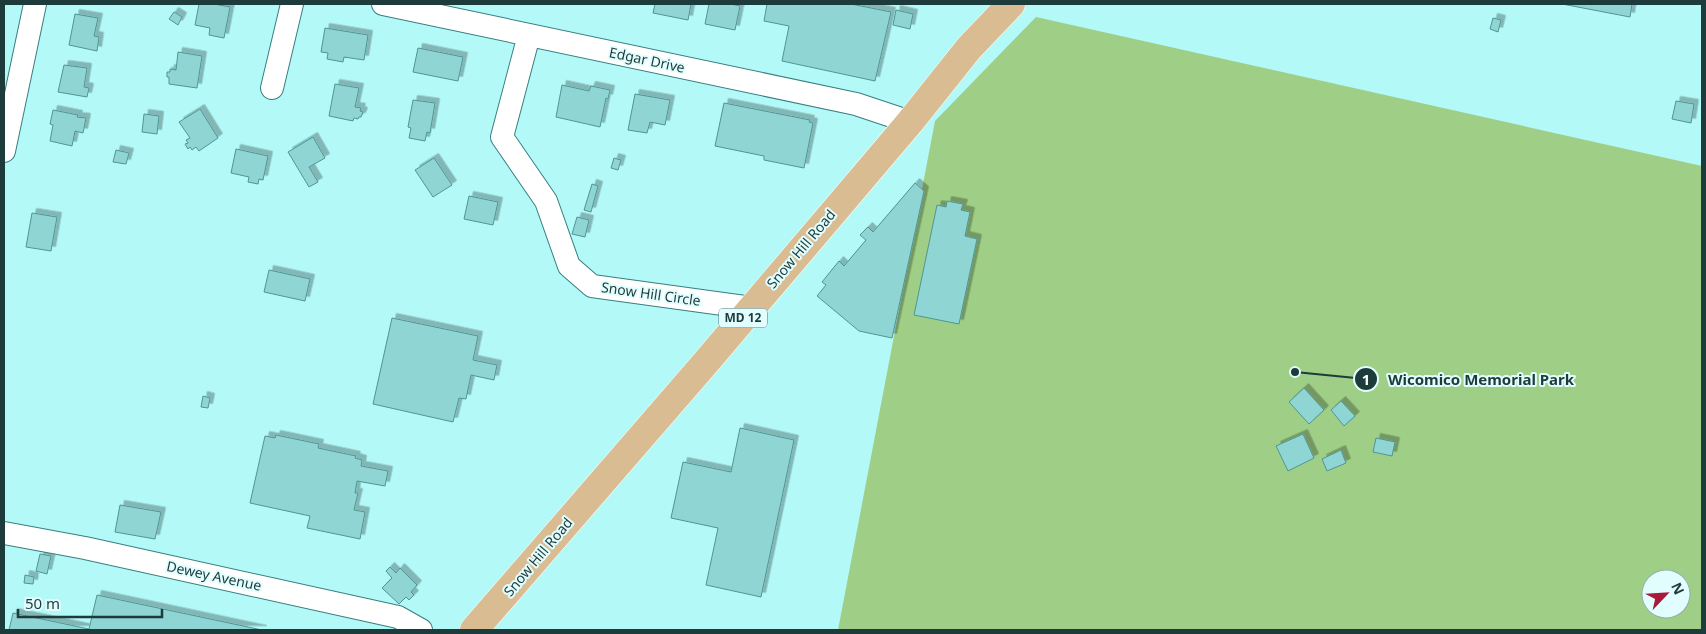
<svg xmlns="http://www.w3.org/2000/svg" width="1706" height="634" viewBox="0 0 1706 634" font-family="'Noto Sans',sans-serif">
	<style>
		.green { fill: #9fcf86; fill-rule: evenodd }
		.building { fill: #8fd5d4; stroke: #4f9594; filter: url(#shadow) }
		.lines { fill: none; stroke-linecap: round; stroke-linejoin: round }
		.minor-casing { stroke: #397f7f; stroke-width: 24 }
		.primary-casing { stroke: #fff; stroke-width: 29 }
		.minor { stroke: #fff; stroke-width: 22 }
		.primary { stroke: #d9bc92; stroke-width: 28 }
		.labels { text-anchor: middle; stroke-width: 4; stroke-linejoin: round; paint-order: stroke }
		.shield { fill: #e2fdfd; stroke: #597575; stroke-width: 1 }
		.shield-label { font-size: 12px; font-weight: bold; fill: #1e3b3b }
		.street-label { font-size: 14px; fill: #1e3b3b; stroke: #e2fdfd }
		.leader { fill: none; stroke: #1e3b3b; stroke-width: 2 }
		.callout-dot { fill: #1e3b3b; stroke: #e2fdfd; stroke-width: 2 }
		.mark-label { font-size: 15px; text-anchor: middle; font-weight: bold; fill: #fff }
		.callout-label { font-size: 15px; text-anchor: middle; font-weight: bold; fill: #1e3b3b; stroke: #e2fdfd; stroke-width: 4; stroke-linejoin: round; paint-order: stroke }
	</style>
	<defs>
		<filter id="shadow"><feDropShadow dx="4.5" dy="-4.5" stdDeviation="0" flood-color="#0004"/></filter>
	</defs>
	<rect width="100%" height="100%" fill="#b2f9f8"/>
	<path class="green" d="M1036 17 1702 166V630H838L935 121ZM1651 579H1681V609H1651Z"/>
	<path class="building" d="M199 4H214L230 7 224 38 209 35 210 28 195 25Z
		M655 4H691L688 20 653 13Z
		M709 4H731L740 6 735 30 705 24Z
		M767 4H851L891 12 875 81 782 61 789 26 764 21Z
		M1562 4H1632L1630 17Z
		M896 10 913 14 910 29 893 25Z
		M174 12 182 17 178 25 169 19Z
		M75 14 98 18 94 36 99 37 97 51 69 45Z
		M1493 18 1501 20 1498 32 1490 29Z
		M325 28 368 35 364 60 344 57 343 62 327 59 328 53 321 52Z
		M418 48 463 57 458 81 413 72Z
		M178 52 202 56 197 88 169 84V77H167V72H170V69L176 70Z
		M64 65 87 68 84 87 89 88 87 97 58 92Z
		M335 84 359 88 355 107 361 108 360 111 363 112 361 117H359L358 119 354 118 353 121 329 116Z
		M562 85 589 91 591 86 610 90 608 99 606 98 600 127 556 117Z
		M635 94 670 100 665 125 650 122 647 133 628 130Z
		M413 100 435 103 430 133 427 132 425 141 409 138 411 128 408 127Z
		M1676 101 1694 104 1691 123 1672 119Z
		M724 103 810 120 809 122 813 123 804 168 764 160V156L715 146Z
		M200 109 218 138 199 151 196 147 192 150 190 147 188 149 185 144 188 143 186 140 190 138 179 122Z
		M53 110 78 115 77 117 86 118 83 133 75 131 72 146 50 141 53 125 50 124Z
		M144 114 159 116 157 134 142 132Z
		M313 137 325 158 309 167 318 182 309 187 288 152Z
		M236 149 268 156 263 180 259 179 258 184 248 182 249 177 231 173Z
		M116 150 129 153 126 164 113 162Z
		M434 158 452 185 433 197 415 170Z
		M614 158 621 160 618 170 611 168Z
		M915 183 924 191 892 338 859 331 817 296 826 285 822 282 839 261 844 266 866 240 860 235 868 227 873 232Z
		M592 184 598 186 591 212 584 210Z
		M469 196 498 202 493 225 464 219Z
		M947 201 963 204 961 210 970 212 965 236 977 239 959 324 914 315 937 205 946 207Z
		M32 213 57 217 51 251 26 247Z
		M577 217 589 220 585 237 572 234Z
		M269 270 310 279 305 301 264 292Z
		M392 318 478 336 473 360 497 365 494 380 471 375 466 399 459 398 453 422 373 404Z
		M1304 388 1324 410 1309 424 1289 402Z
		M203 396 210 398 208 408 201 407Z
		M1341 401 1355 416 1344 426 1331 410Z
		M740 428 794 440 761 597 706 585 718 528 671 518 683 462 731 472Z
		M1303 434 1314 458 1288 471 1276 446Z
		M276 435 319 444 318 448 356 456 355 458 362 460 361 466 388 471 385 486 357 481 355 493H358L354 510 365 512 360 539 307 528 310 516 250 503 265 436 275 438Z
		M1376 438 1395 442 1392 456 1373 452Z
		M1341 450 1346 463 1327 471 1322 459Z
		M120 505 161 512 155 539 115 532Z
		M40 554 51 556 47 574 36 571Z
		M390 567 396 573 400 568 417 585 411 592 414 595 409 600 406 597 399 604 382 588 392 578 386 571Z
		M25 575 34 577 33 584 24 583Z
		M97 595 262 630H9L13 613 89 629Z"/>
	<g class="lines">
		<defs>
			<path id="minor" d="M383 4 856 104 910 122
				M529 35 502 137 546 201 569 266 592 286 752 308
				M272 88 292 4
				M4 151 35 4
				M4 533 85 548 398 617 421 630"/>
			<path id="primary" d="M474 630 707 361 910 122 969 48 1011 4"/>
		</defs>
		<use href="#minor" class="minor-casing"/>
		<use href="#primary" class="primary-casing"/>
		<use href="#minor" class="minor"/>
		<use href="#primary" class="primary"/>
	</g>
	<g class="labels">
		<rect class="shield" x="719" y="308.5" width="48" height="19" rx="4"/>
		<g class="shield-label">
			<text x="743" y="322">MD 12</text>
		</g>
		<g class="street-label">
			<text transform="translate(647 60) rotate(12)" y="5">Edgar Drive</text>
			<text transform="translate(801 249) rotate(-50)" y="5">Snow Hill Road</text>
			<text transform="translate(651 294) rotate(8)" y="5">Snow Hill Circle</text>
			<text transform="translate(538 557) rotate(-50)" y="5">Snow Hill Road</text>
			<text transform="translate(214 576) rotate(12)" y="5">Dewey Avenue</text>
		</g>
	</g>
	<path class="leader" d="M1295 372L1366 379"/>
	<g class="callout-dot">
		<circle cx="1295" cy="372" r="5"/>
		<circle cx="1366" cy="379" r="12"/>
	</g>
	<g class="mark-label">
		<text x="1366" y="385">1</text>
	</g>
	<g class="callout-label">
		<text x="1481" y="385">Wicomico Memorial Park</text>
	</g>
	<rect width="1706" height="634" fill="none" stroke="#1e3b3b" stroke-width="10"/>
	<g transform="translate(1666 594) rotate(65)"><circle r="24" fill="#e2fdfd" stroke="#94afaf"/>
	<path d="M0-4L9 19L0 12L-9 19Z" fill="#ac173c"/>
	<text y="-8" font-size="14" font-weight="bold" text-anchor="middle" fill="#1e3b3b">N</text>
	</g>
	<path d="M18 609v8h144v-8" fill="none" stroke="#1e3b3b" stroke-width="2.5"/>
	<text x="25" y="609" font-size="15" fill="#1e3b3b" stroke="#e2fdfd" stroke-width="4" paint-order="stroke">50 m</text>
</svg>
